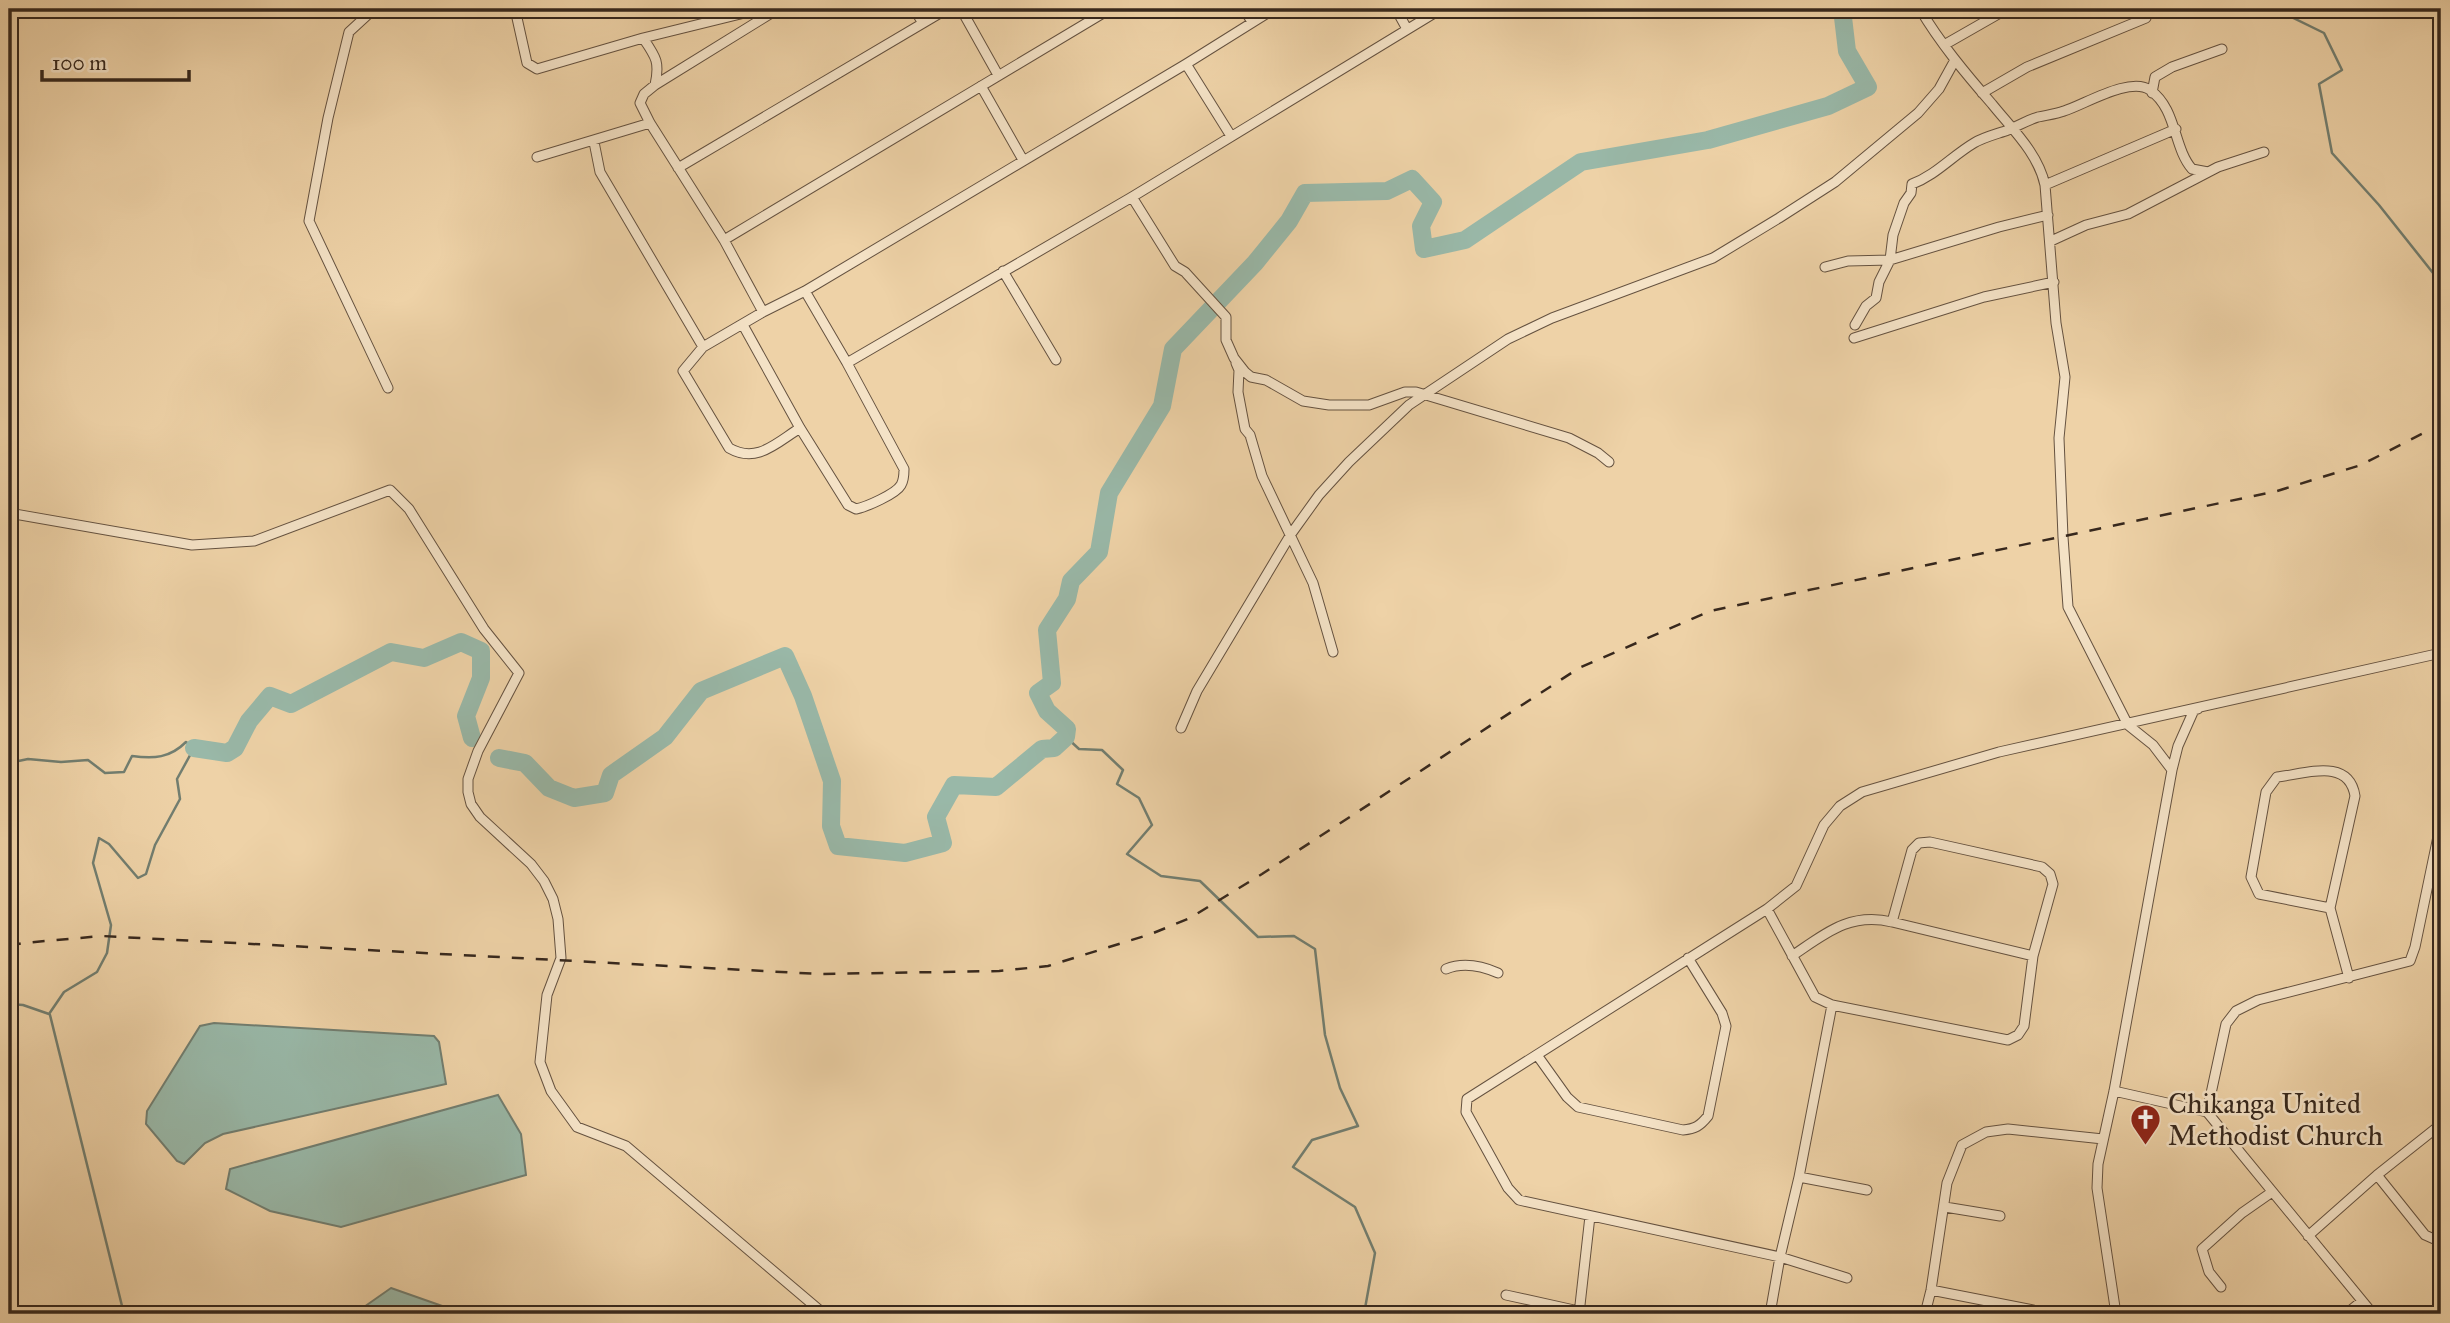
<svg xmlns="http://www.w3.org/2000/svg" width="2450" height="1323" viewBox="0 0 2450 1323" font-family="'IM FELL Great Primer',serif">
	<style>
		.water { fill: #99b8a8; stroke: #727e70; stroke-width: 2 }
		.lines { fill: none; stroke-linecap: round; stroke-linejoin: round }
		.stream { stroke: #727e70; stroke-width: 2.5 }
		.river { stroke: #99b8a8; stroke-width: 18 }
		.street-casing { stroke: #655240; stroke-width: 11 }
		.street { stroke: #f4e2c6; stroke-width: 9 }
		.rail { stroke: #37281d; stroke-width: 2.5; stroke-dasharray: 12 12; stroke-linecap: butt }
		.labels { text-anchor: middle; stroke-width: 5; stroke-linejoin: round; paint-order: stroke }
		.poi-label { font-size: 28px; fill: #37281d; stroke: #f4e2c6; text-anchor: start }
	</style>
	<rect width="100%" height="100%" fill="#eed2a7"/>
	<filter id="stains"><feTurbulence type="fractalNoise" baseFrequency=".00286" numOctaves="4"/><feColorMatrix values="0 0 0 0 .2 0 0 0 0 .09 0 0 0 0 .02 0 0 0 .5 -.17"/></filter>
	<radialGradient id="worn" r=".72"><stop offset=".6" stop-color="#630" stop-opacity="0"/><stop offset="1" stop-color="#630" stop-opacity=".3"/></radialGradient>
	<path class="water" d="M214 1023 434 1036 439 1042 446 1084 223 1134 205 1143 184 1164 177 1161 146 1124 147 1111 200 1026Z
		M498 1095 521 1134 526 1175 341 1227 270 1211 226 1189 230 1169Z
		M391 1288 465 1314H354Z"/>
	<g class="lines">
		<path class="stream" d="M2227 9 2242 14 2265 9
			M2275 9 2324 33 2342 70 2319 84 2332 153 2379 205 2441 283
			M1066 737 1079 749 1102 750 1123 770 1117 784 1139 798 1152 825 1127 854 1161 876 1200 881 1258 937 1294 936 1315 949 1325 1035 1340 1088 1358 1126 1312 1140 1293 1167 1355 1207 1375 1253 1364 1314
			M9 763 28 759 61 762 88 760 105 773 124 772 132 756C154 759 170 758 186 742L194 748 177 779 180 799 155 845 146 874 138 878 109 844 99 838 93 863 111 925 107 953 97 972 64 992 49 1014 23 1005 9 1004
			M50 1015 124 1314"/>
		<path class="river" d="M194 748 227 753 235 748 249 721 270 696 291 704 391 652 424 658 461 642 481 651V678L466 716 472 738
			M499 758 525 763 549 788 574 798 605 793 611 775 665 737 701 691 785 656 803 696 832 781 831 826 838 846 905 853 943 843 936 817 954 785 996 787 1042 749 1054 748 1066 737 1067 729 1047 711 1038 693 1052 683 1047 630 1067 599 1071 581 1099 552 1109 493 1162 406 1173 349 1255 263 1289 221 1305 193 1387 191 1412 179 1433 202 1421 226 1424 249 1465 240 1581 162 1708 140 1828 106 1868 87 1847 51 1842 9"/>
		<defs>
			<path id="street" d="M374 9 349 32 328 118 309 221 388 388
				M515 9 527 63 537 69 643 38 761 9
				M914 9 923 23
				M961 9 998 75
				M1244 9 1252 22
				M1396 9 1407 29
				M1920 9C1940 43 1966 74 1992 104 2012 129 2038 153 2045 185L2056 323 2065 377 2059 438 2063 537 2068 607 2128 725 2153 745 2172 770
				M643 38C656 57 660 62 655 85
				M1944 45 2007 9
				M1186 64 1231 136
				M981 86 1023 160
				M1982 93 2027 67 2146 18
				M2152 93 2155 77 2172 67 2222 49
				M594 142 600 172 703 347
				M537 157 650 123
				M678 168 947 9
				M2045 185 2176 129
				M1132 197 1175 266 1185 272 1226 317V340L1234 358 1245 372 1251 377 1266 380 1303 401 1329 405H1369L1405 392H1416L1569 438 1598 453 1609 462
				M724 240 1110 9
				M2051 241 2086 225 2128 214 2218 167 2264 152
				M1825 267 1848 261 1890 260 1999 227 2048 215
				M1003 271 1056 360
				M805 291 847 363
				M763 312 724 240 650 123 640 103 644 94 655 85 778 9
				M743 325 800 428 848 505 856 509C866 507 896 494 901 485 904 480 904 474 904 469L847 363 1132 197 1441 9
				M1855 325 1866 306 1876 298 1879 282 1890 260 1893 235 1904 203 1911 193 1912 184C1936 175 1952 156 1974 143 1984 137 1997 134 2008 130 2018 126 2028 120 2038 117 2047 115 2056 114 2064 111 2084 105 2130 76 2150 90 2177 109 2173 147 2192 169L2208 172
				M1854 338 1984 297 2054 282
				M1236 363 1239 370 1238 392 1245 429 1250 435 1262 476 1313 583 1333 652
				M800 428C776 443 757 464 729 448L683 371 703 347 763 312 805 291 1186 64 1274 9
				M9 513 192 545 254 541 390 490 409 509 484 629 519 673 478 751 468 779V792L471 804 480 817 531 864 544 881 553 899 558 919 561 958 547 995 540 1062 551 1091 577 1127 626 1146 824 1314
				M2434 655 2437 654 2441 669
				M1181 728 1197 691 1291 534 1319 495 1349 462 1409 405 1508 339 1552 318 1713 258 1779 218 1835 182 1918 113 1939 89 1955 60
				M2330 908 2259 894 2251 877 2266 792 2277 777C2305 774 2349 757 2355 796L2330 908 2349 978
				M1767 909 1815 997 1832 1005 2008 1040 2018 1035 2024 1026 2033 956 2053 884 2050 874 2042 867 1930 842 1919 843 1912 850 1892 922 2033 956
				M1792 956C1826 933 1850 912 1892 922
				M1446 969C1463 962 1482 966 1498 973
				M1537 1055 1567 1097 1578 1107 1683 1130C1695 1129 1700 1126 1708 1116L1726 1026 1722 1013 1688 958
				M2114 1091 2207 1112 2373 1314
				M2207 1112 2226 1024 2236 1011 2258 1000 2410 961 2415 947 2441 822
				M2377 1175 2425 1235 2434 1239 2441 1237
				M1799 1177 1867 1190
				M1945 1207 2000 1216
				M2308 1236 2377 1175 2435 1129 2441 1130
				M1847 1278 1780 1257 1519 1200 1508 1188 1466 1112 1467 1099 1767 909 1796 886 1824 825 1840 806 1862 792 1999 752 2441 653
				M2221 1287 2209 1272 2202 1249 2242 1213 2272 1192
				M1931 1290 2033 1310
				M1506 1295 1592 1314
				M1579 1314 1590 1216
				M1770 1314 1780 1257 1799 1177 1832 1005
				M1925 1314 1931 1290 1947 1183 1962 1145 1986 1132 2008 1129 2103 1139
				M2116 1314 2097 1188 2098 1164 2114 1091 2172 770 2178 746 2194 710 2198 709
				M2346 1314 2362 1301"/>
		</defs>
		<use href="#street" class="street-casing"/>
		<use href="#street" class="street"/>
		<path class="rail" d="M9 946 23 943 102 936 820 974 999 971 1048 966 1151 934 1190 918 1262 874 1579 668 1710 611 2277 491 2361 465 2441 424"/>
	</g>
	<defs>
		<symbol id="church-pin" viewBox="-11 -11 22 30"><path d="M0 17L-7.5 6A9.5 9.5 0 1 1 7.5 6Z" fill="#8f2418" stroke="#f4e2c6"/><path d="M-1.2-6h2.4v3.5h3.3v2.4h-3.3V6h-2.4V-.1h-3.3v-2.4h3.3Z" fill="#fff"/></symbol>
	</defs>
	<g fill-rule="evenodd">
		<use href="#church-pin" x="2128" y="1102" width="35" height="47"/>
	</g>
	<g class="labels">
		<g class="poi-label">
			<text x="2168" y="1113">Chikanga United<tspan x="2168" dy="32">Methodist Church</tspan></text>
		</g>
	</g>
	<rect width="2450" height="1323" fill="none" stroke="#eed2a7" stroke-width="35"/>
	<rect x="10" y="10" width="2429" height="1302" fill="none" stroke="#37281d" stroke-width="3.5"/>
	<rect x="18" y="18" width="2415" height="1288" fill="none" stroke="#37281d" stroke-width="2"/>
	<path d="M42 70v10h147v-10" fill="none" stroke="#37281d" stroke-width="3.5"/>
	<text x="52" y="70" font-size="21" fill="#37281d" stroke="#f4e2c6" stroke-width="5" paint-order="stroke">100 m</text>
	<rect width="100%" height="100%" filter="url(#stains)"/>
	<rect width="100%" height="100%" fill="url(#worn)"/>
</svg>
